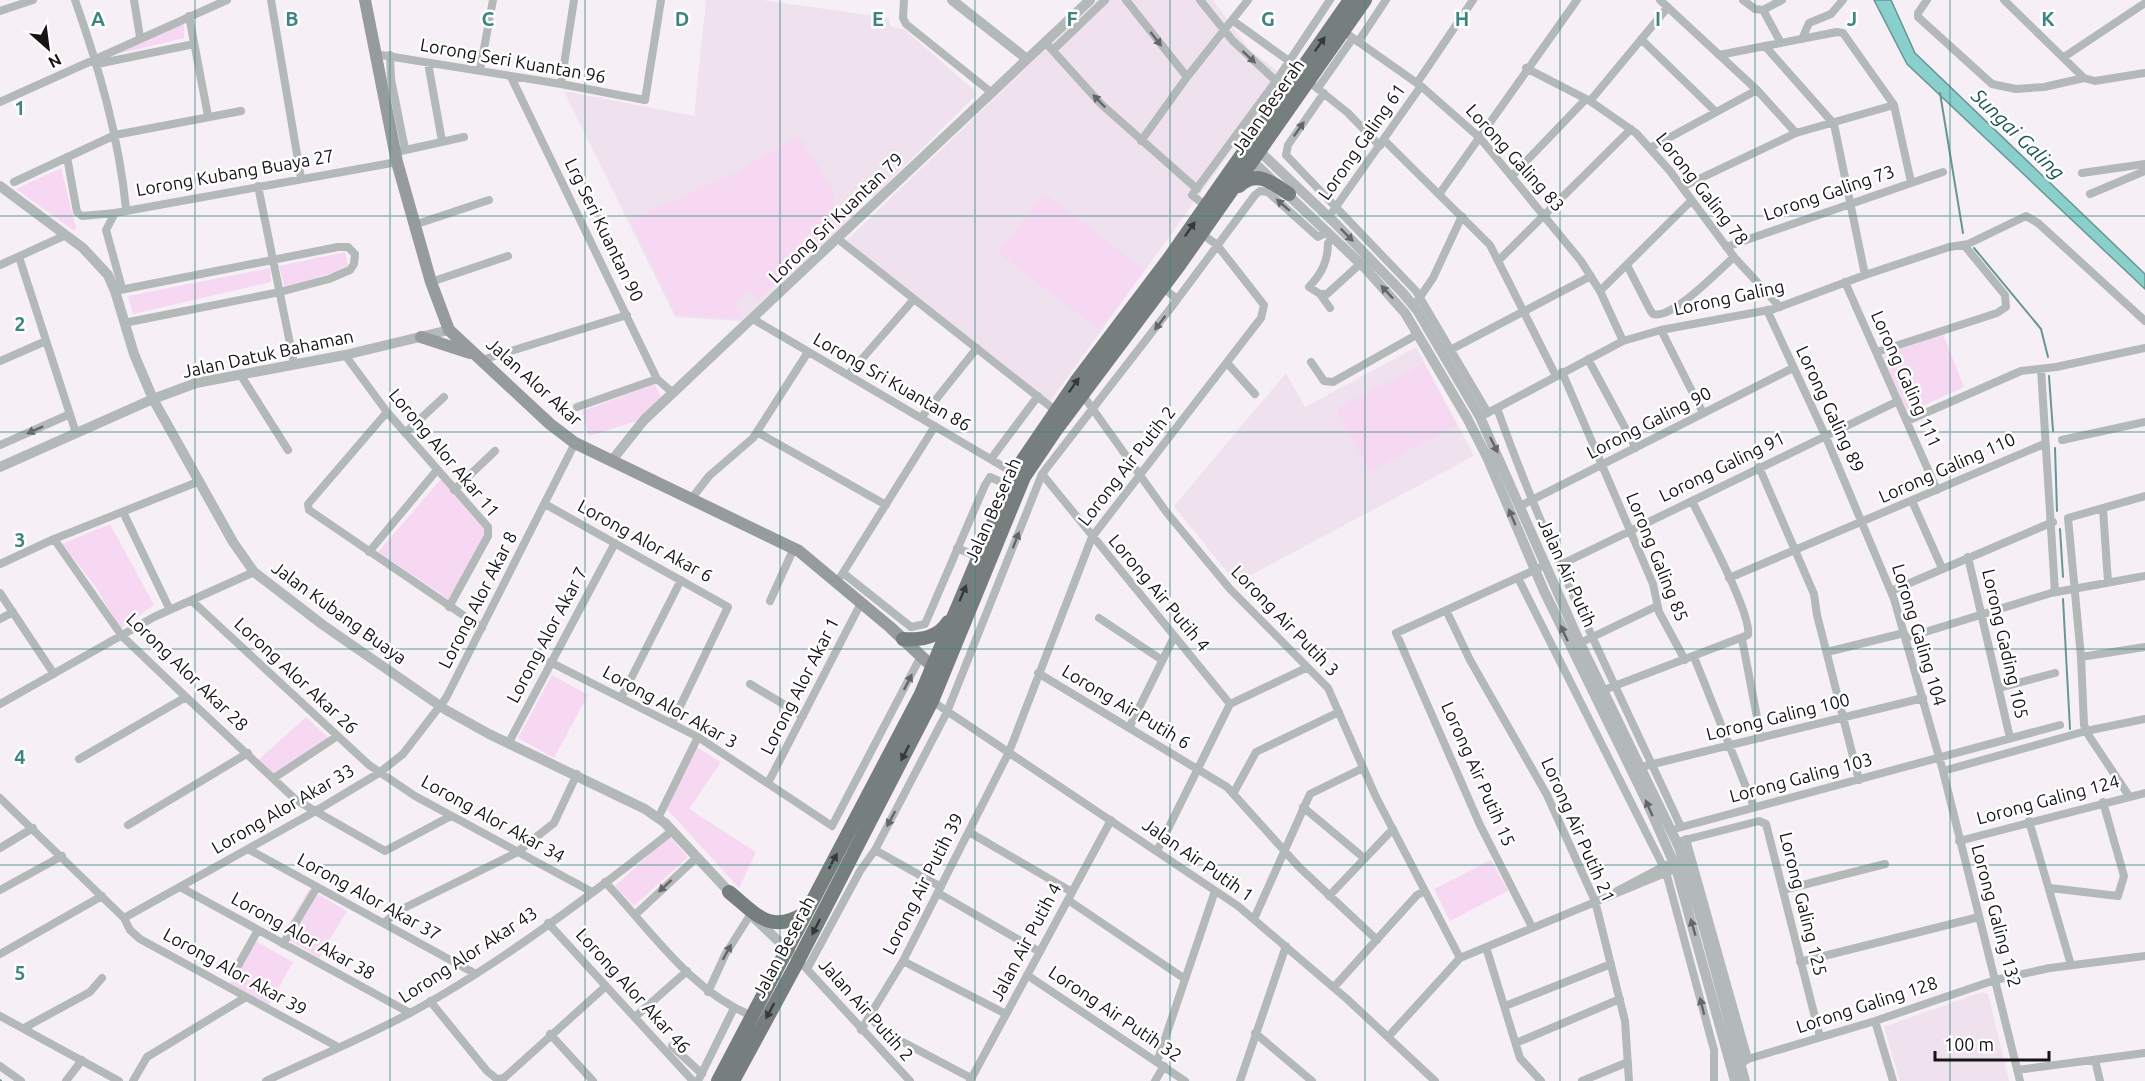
<svg xmlns="http://www.w3.org/2000/svg" width="2145" height="1081" viewBox="0 0 2145 1081" font-family="Ubuntu,sans-serif">
	<style>
		.built { fill: #efe2ee }
		.green { fill: #f7d8f3 }
		.water { fill: #89cfcb; stroke: #679795; stroke-width: 1.5 }
		.lines { fill: none; stroke-linecap: round; stroke-linejoin: round }
		.stream { stroke: #679795; stroke-width: 2 }
		.minor { stroke: #b3b8b8; stroke-width: 8 }
		.tertiary { stroke: #b3b8b8; stroke-width: 10 }
		.secondary { stroke: #959c9b; stroke-width: 12 }
		.trunk { stroke: #767e7e; stroke-width: 14 }
		.oneway { fill: #656667 }
		.oneway2 { fill: #38393a }
		.grid { fill: none; stroke: #3d8582; stroke-width: 1.5; stroke-opacity: 0.55 }
		.labels { text-anchor: middle; stroke-width: 5; stroke-linejoin: round; paint-order: stroke }
		.street-label { font-size: 18px; fill: #171416; stroke: #fff }
		.water-label { font-size: 20px; font-style: italic; fill: #185452; stroke: #fff }
		.grid-label { font-size: 20px; text-anchor: middle; font-weight: bold; fill: #3d8582; stroke: #fff; stroke-width: 5; stroke-linejoin: round; paint-order: stroke }
	</style>
	<rect width="100%" height="100%" fill="#f7eff6"/>
	<path class="built" d="M706 0H762L889 18 890 26 905 30 974 90 975 96 873 197 867 188 859 192 860 197 850 207V220L741 321 675 317 564 91 694 116Z
		M1097 0H1213L1248 48 1285 77 1048 404 933 314 847 240Z
		M1416 347 1474 456 1236 583 1174 506 1286 373 1305 407Z
		M1982 992 1988 994 2009 1081H1900L1884 1027Z"/>
	<path class="green" d="M184 23V38L105 57Z
		M799 135 833 189 837 224 758 300 749 291 734 305 742 315 738 319 676 315 630 220 740 170Z
		M61 168 76 228 74 231 16 189Z
		M1044 193 1145 270 1099 330 998 253Z
		M345 252 348 267 285 289 279 266Z
		M270 268 271 282 133 314 128 296Z
		M1943 334 1964 387 1907 413 1882 356Z
		M1424 363 1457 425 1369 472 1336 409Z
		M655 384 661 397 637 421 589 436 582 411Z
		M441 479 489 530 450 600 378 552Z
		M110 524 154 605 120 629 95 586 62 544Z
		M552 675 588 695 554 758 518 738Z
		M306 717 332 741 274 778 256 762Z
		M696 747 721 762 689 809 756 852 739 888 666 808Z
		M669 836 688 857 634 906 615 886Z
		M1491 860 1508 891 1450 921 1434 889Z
		M309 889 347 911 319 958 282 936Z
		M254 940 293 962 268 1006 229 985Z"/>
	<path class="water" d="M1874 0H1891L1915 53 2145 274V289L1907 64Z"/>
	<g class="lines">
		<path class="stream" d="M1940 93 1963 233
			M1974 248 2041 329 2048 357
			M2049 376 2053 431
			M2055 448 2057 511
			M2060 529 2063 577
			M2063 599 2070 729
			M0 1080 1 1081"/>
		<path class="minor" d="M75 0C99 68 119 137 126 209
			M134 0 140 37
			M271 0 301 178
			M904 0 903 18 906 24 992 93
			M1126 0 1187 77
			M1200 0 1233 41 1276 81
			M1660 0 1757 90 1796 133
			M1743 0 1755 9 1763 10 1781 43
			M1927 0 1918 13V17L1992 84 2016 89 2044 87 2084 78
			M2004 0 2084 78 2095 81 2145 73
			M1763 10 1782 0
			M0 11 33 0
			M189 16 208 116
			M1232 20 1289 61
			M1343 31 1421 86 1480 138 1581 261 1600 291 1623 341
			M1641 39 1715 111
			M1802 39 1809 23 1831 14 1843 0
			M1045 42 1101 104 1197 189
			M1358 42 1386 0
			M1765 46 1834 124 1865 275
			M1053 50 1105 0
			M375 54 561 84 645 100 661 0
			M390 55 391 79 405 149
			M1719 55 1837 32 1843 33 1894 105 1911 182
			M2064 57 2145 3
			M428 63 442 141
			M97 64 194 44
			M1526 68 1590 101 1636 133 1670 171 1734 257 1780 307
			M480 70 493 0
			M511 77 657 379 673 393
			M1308 81 1348 113 1380 146
			M1417 83 1473 0
			M561 84 574 0
			M1318 88 1353 38
			M1324 93 1288 145 1286 155 1416 291 1488 413
			M1590 101 1668 7
			M0 102 227 0
			M1384 140 1490 245 1556 376
			M1141 141 1187 77 1248 0
			M1650 148 1757 90
			M401 151 464 137
			M67 157 77 212 82 216 115 213 397 162
			M2082 173 2145 164
			M1512 176 1586 99
			M14 182 115 135 241 111
			M258 186 294 363
			M1682 187 1796 133 1894 105
			M1440 193 1577 0
			M2090 194 2145 171
			M1206 206 1192 195 1276 81 1330 0
			M1333 211 1421 86
			M115 213 106 230 122 288
			M414 225 489 200
			M838 239 1056 411
			M1726 247 1943 172
			M19 257 76 433
			M1498 261 1631 129
			M0 265 66 235
			M1627 265 1650 310 1653 314C1672 320 1719 270 1734 257
			M431 282 508 256
			M1845 282 1937 490
			M1162 287 1177 299
			M115 291 338 247H348L355 254 354 264 350 270 329 279 280 292 124 323
			M1600 291 1691 201
			M1320 294H1327L1360 264
			M1418 300 1433 278 1462 216
			M1330 308 1320 294 1309 287C1321 274 1328 262 1328 243L1333 238
			M1767 310 1825 435 1894 599 1943 771 2020 1081
			M753 319 1014 473
			M1661 330 1703 413
			M1452 349 1591 276
			M1877 352 1997 313 2006 307 2005 295 1964 245
			M345 355 387 412 488 527V536L449 607
			M1588 359 1636 448
			M482 360 627 315
			M0 361 46 341
			M1311 362 1324 381 1333 382 1418 334
			M1228 364 1255 394
			M2041 369 2055 592
			M1562 372 1653 584 1659 612 1685 660
			M240 374 288 450
			M848 375 914 299
			M1082 394 1167 513 1230 589 1328 688 1376 797 1460 958
			M577 407 657 379
			M1497 408C1548 552 1617 688 1681 827
			M387 412 308 504 309 510 482 628
			M1480 417 1623 341 1661 330 1774 309 1865 275 1949 247 1968 244 2026 216 2038 223 2145 321
			M921 418 977 348
			M1907 421 2021 371 2056 367 2145 348
			M757 432 886 505
			M405 433 444 397
			M2062 440 2145 422
			M0 445 70 414
			M991 459 1038 396
			M1759 467 1814 594 1817 615 1859 780
			M1042 474 1230 704
			M454 490 495 451
			M692 498 709 476 753 438 808 352
			M1912 501 1942 568
			M545 504 728 607 672 723
			M1520 506 1793 368
			M2103 509 2108 582
			M123 512 170 610
			M54 539 122 636 186 697 296 800 385 851 451 816
			M957 548 978 557
			M369 552 437 470
			M1968 557 2010 738
			M0 564 54 539 200 481
			M1560 565 1898 401
			M843 573 911 627 925 624 985 485 990 477 1008 485
			M841 576 935 426
			M1518 578 1663 866
			M1729 578 2044 444
			M1891 591 2053 522
			M0 593 54 674
			M192 601 369 765 415 796 592 892
			M770 601 794 548
			M1446 610 1470 660 1547 795 1595 901 1625 1021 1629 1081
			M1099 618 1162 660
			M0 619 13 612
			M1906 638 2051 593 2145 576
			M1742 639 1761 738
			M1580 643 1657 606
			M1827 652 1904 633
			M1694 657 1754 807
			M2081 657 2145 647
			M550 662 698 737 832 826 921 656
			M1038 673 1227 787 1299 867 1377 940
			M750 684 803 716
			M1609 688 1748 635C1752 614 1703 524 1692 501
			M1999 688 2055 673
			M621 698 681 580
			M929 699 1238 906 1347 999 1435 1081
			M0 704 154 617 254 572
			M1129 728 1174 637
			M509 742 615 543
			M79 759 186 697
			M1641 767 1923 698
			M1943 771 2086 731 2145 719
			M274 778 336 737
			M768 783 861 603
			M1233 794 1256 752 1339 712
			M2129 796 2089 736 2084 725 2081 657 2068 518 2145 496
			M0 798 124 918 130 930 140 939 338 1047
			M1303 807 1364 858
			M658 818 698 737
			M2029 821 2071 965
			M128 825 248 753
			M1678 828 2060 725
			M969 832 1072 892
			M1686 839 1748 1059
			M1959 841 2145 793
			M1677 842 1759 821 1766 824 1820 1037
			M0 848 33 828
			M248 849 474 973
			M875 850 941 887
			M1157 851 1230 704 1306 668
			M1666 872 1714 1050V1081
			M605 882C651 930 689 990 752 1016
			M180 887 410 1013
			M2050 888 2118 896 2124 876 2103 802
			M0 890 62 856
			M1783 890 1885 864
			M1617 891 1666 865
			M938 893 1040 952
			M1329 896 1393 829
			M1068 900 1185 979
			M636 914 696 858
			M124 918 314 812 379 773 403 754 446 698 575 443
			M1254 919 1310 794 1363 768
			M384 923 398 911 516 853 554 823 577 774
			M548 923 693 1081
			M1532 927 1480 825 1396 633 1539 568
			M283 944 317 887
			M1486 947 1520 1058 1541 1081
			M0 954 102 896
			M903 961 1006 1014
			M1800 962 1979 917
			M804 966 910 1081
			M807 969 860 871 875 850 947 712 1042 474 1173 305 1255 195 1260 191 1268 192 1318 237 1328 232
			M235 971 258 930
			M1027 975 1185 1081
			M1334 987 1417 895 1425 891
			M708 992 725 955 750 915
			M430 1001 487 1071 497 1079 504 1078 606 986
			M1505 1006 1611 964
			M0 1016 119 1081
			M635 1017 687 971
			M870 1017 884 1032 971 1078
			M1875 1021 1893 1081
			M24 1028 90 992 102 978
			M861 1030 903 961 1009 752 1092 537 1261 318 1264 305 1217 245 1201 233
			M1255 1033 1312 1081
			M550 1034 593 1081
			M1388 1037 1460 958 1682 866
			M1516 1043 1620 999
			M672 1046 702 1074
			M2095 1060 2100 1081
			M1157 1062 1215 891
			M1740 1064 1748 1059 1875 1021 1995 980 2050 968 2145 956
			M0 1066 21 1081
			M2017 1070 2145 1053
			M66 1081 82 1060
			M133 1081 147 1057 246 997
			M266 1081C314 1058 364 1038 410 1013 499 965 593 894 672 831
			M698 1081 734 1008
			M970 1081 1111 820
			M1155 1081 1164 1066
			M1240 1081 1286 946
			M1582 1081 1628 1062"/>
		<path class="tertiary" d="M952 0 1027 59
			M1255 147 1335 223 1402 292 1417 310 1480 417 1580 643 1679 847 1705 932 1745 1081
			M1247 156 1365 268 1405 313 1467 418 1487 457 1544 591 1646 800 1676 868 1735 1081
			M0 186 83 248 108 275 115 291 134 354 153 399 233 542 254 572 323 625 446 710 489 734 645 809 665 823 734 897
			M613 459 644 420 1090 0
			M0 467 153 399 196 383 345 355 449 330
			M751 915 792 954"/>
		<path class="secondary" d="M365 0 397 162 431 282 449 330 550 424 575 443 799 551 890 627 938 672
			M421 337 470 353"/>
		<path class="trunk" d="M1239 186C1256 169 1273 183 1289 194
			M903 639C921 640 938 638 948 622
			M729 892C756 914 770 935 805 913
			M718 1081 921 694 1014 473 1078 379 1168 260 1350 0
			M733 1081 798 961 932 701 1024 477 1055 431 1180 264 1365 0"/>
	</g>
	<defs><path id="oneway-solid" d="M-6-.8H1V-3.2L6.5 0L1 3.2V.8H-6Z" transform="scale(1.5)"/></defs>
	<g class="oneway">
		<use href="#oneway-solid" transform="translate(1156 39) rotate(52)"/>
		<use href="#oneway-solid" transform="translate(1249 57) rotate(43)"/>
		<use href="#oneway-solid" transform="translate(1099 101) rotate(-134)"/>
		<use href="#oneway-solid" transform="translate(1299 129) rotate(-55)"/>
		<use href="#oneway-solid" transform="translate(1283 205) rotate(-139)"/>
		<use href="#oneway-solid" transform="translate(1347 235) rotate(45)"/>
		<use href="#oneway-solid" transform="translate(1387 292) rotate(-133)"/>
		<use href="#oneway-solid" transform="translate(1160 323) rotate(127)"/>
		<use href="#oneway-solid" transform="translate(35 430) rotate(156)"/>
		<use href="#oneway-solid" transform="translate(1494 445) rotate(64)"/>
		<use href="#oneway-solid" transform="translate(1512 517) rotate(-113)"/>
		<use href="#oneway-solid" transform="translate(1016 540) rotate(-69)"/>
		<use href="#oneway-solid" transform="translate(1564 633) rotate(-115)"/>
		<use href="#oneway-solid" transform="translate(908 682) rotate(-63)"/>
		<use href="#oneway-solid" transform="translate(1649 808) rotate(-114)"/>
		<use href="#oneway-solid" transform="translate(891 819) rotate(118)"/>
		<use href="#oneway-solid" transform="translate(665 886) rotate(137)"/>
		<use href="#oneway-solid" transform="translate(1693 927) rotate(-106)"/>
		<use href="#oneway-solid" transform="translate(727 952) rotate(-61)"/>
		<use href="#oneway-solid" transform="translate(1702 1006) rotate(-104)"/>
	</g>
	<g class="oneway2">
		<use href="#oneway-solid" transform="translate(1320 44) rotate(-55)"/>
		<use href="#oneway-solid" transform="translate(1190 229) rotate(-55)"/>
		<use href="#oneway-solid" transform="translate(1074 385) rotate(-55)"/>
		<use href="#oneway-solid" transform="translate(963 593) rotate(-67)"/>
		<use href="#oneway-solid" transform="translate(905 753) rotate(117)"/>
		<use href="#oneway-solid" transform="translate(833 861) rotate(-62)"/>
		<use href="#oneway-solid" transform="translate(816 927) rotate(117)"/>
		<use href="#oneway-solid" transform="translate(770 1011) rotate(118)"/>
	</g>
	<path class="grid" d="M195 0V1081M390 0V1081M585 0V1081M780 0V1081M975 0V1081M1170 0V1081M1365 0V1081M1560 0V1081M1755 0V1081M1950 0V1081M0 216H2145M0 432H2145M0 649H2145M0 865H2145"/>
	<g class="labels">
		<g class="street-label">
			<text transform="translate(513 61) rotate(10)" y="6">Lorong Seri Kuantan 96</text>
			<text transform="translate(1268 107) rotate(-55)" y="6">Jalan Beserah</text>
			<text transform="translate(1362 142) rotate(-55)" y="6">Lorong Galing 61</text>
			<text transform="translate(1515 158) rotate(48)" y="6">Lorong Galing 83</text>
			<text transform="translate(235 173) rotate(-10)" y="6">Lorong Kubang Buaya 27</text>
			<text transform="translate(1702 189) rotate(52)" y="6">Lorong Galing 78</text>
			<text transform="translate(1829 193) rotate(-19)" y="6">Lorong Galing 73</text>
			<text transform="translate(836 218) rotate(-44)" y="6">Lorong Sri Kuantan 79</text>
			<text transform="translate(604 230) rotate(64)" y="6">Lrg Seri Kuantan 90</text>
			<text transform="translate(1729 298) rotate(-12)" y="6">Lorong Galing</text>
			<text transform="translate(268 354) rotate(-12)" y="6">Jalan Datuk Bahaman</text>
			<text transform="translate(1906 379) rotate(66)" y="6">Lorong Galing 111</text>
			<text transform="translate(534 382) rotate(42)" y="6">Jalan Alor Akar</text>
			<text transform="translate(892 382) rotate(30)" y="6">Lorong Sri Kuantan 86</text>
			<text transform="translate(1830 409) rotate(65)" y="6">Lorong Galing 89</text>
			<text transform="translate(1649 423) rotate(-27)" y="6">Lorong Galing 90</text>
			<text transform="translate(444 453) rotate(50)" y="6">Lorong Alor Akar 11</text>
			<text transform="translate(1127 466) rotate(-52)" y="6">Lorong Air Putih 2</text>
			<text transform="translate(1722 467) rotate(-26)" y="6">Lorong Galing 91</text>
			<text transform="translate(1947 468) rotate(-24)" y="6">Lorong Galing 110</text>
			<text transform="translate(993 510) rotate(-66)" y="6">Jalan Beserah</text>
			<text transform="translate(645 541) rotate(29)" y="6">Lorong Alor Akar 6</text>
			<text transform="translate(1657 557) rotate(68)" y="6">Lorong Galing 85</text>
			<text transform="translate(1567 573) rotate(66)" y="6">Jalan Air Putih</text>
			<text transform="translate(1159 593) rotate(50)" y="6">Lorong Air Putih 4</text>
			<text transform="translate(478 600) rotate(-63)" y="6">Lorong Alor Akar 8</text>
			<text transform="translate(339 613) rotate(36)" y="6">Jalan Kubang Buaya</text>
			<text transform="translate(1285 621) rotate(46)" y="6">Lorong Air Putih 3</text>
			<text transform="translate(547 635) rotate(-62)" y="6">Lorong Alor Akar 7</text>
			<text transform="translate(1919 635) rotate(73)" y="6">Lorong Galing 104</text>
			<text transform="translate(2005 644) rotate(77)" y="6">Lorong Gading 105</text>
			<text transform="translate(187 672) rotate(44)" y="6">Lorong Alor Akar 28</text>
			<text transform="translate(296 676) rotate(43)" y="6">Lorong Alor Akar 26</text>
			<text transform="translate(800 686) rotate(-63)" y="6">Lorong Alor Akar 1</text>
			<text transform="translate(670 707) rotate(29)" y="6">Lorong Alor Akar 3</text>
			<text transform="translate(1126 707) rotate(31)" y="6">Lorong Air Putih 6</text>
			<text transform="translate(1778 717) rotate(-14)" y="6">Lorong Galing 100</text>
			<text transform="translate(1478 774) rotate(66)" y="6">Lorong Air Putih 15</text>
			<text transform="translate(1801 778) rotate(-15)" y="6">Lorong Galing 103</text>
			<text transform="translate(2048 800) rotate(-15)" y="6">Lorong Galing 124</text>
			<text transform="translate(283 809) rotate(-30)" y="6">Lorong Alor Akar 33</text>
			<text transform="translate(493 819) rotate(29)" y="6">Lorong Alor Akar 34</text>
			<text transform="translate(1578 830) rotate(66)" y="6">Lorong Air Putih 21</text>
			<text transform="translate(1198 860) rotate(35)" y="6">Jalan Air Putih 1</text>
			<text transform="translate(923 884) rotate(-63)" y="6">Lorong Air Putih 39</text>
			<text transform="translate(369 897) rotate(29)" y="6">Lorong Alor Akar 37</text>
			<text transform="translate(1803 904) rotate(76)" y="6">Lorong Galing 125</text>
			<text transform="translate(1996 916) rotate(75)" y="6">Lorong Galing 132</text>
			<text transform="translate(303 936) rotate(29)" y="6">Lorong Alor Akar 38</text>
			<text transform="translate(1026 942) rotate(-62)" y="6">Jalan Air Putih 4</text>
			<text transform="translate(784 947) rotate(-62)" y="6">Jalan Beserah</text>
			<text transform="translate(468 955) rotate(-33)" y="6">Lorong Alor Akar 43</text>
			<text transform="translate(235 972) rotate(29)" y="6">Lorong Alor Akar 39</text>
			<text transform="translate(633 991) rotate(48)" y="6">Lorong Alor Akar 46</text>
			<text transform="translate(1867 1005) rotate(-18)" y="6">Lorong Galing 128</text>
			<text transform="translate(866 1010) rotate(48)" y="6">Jalan Air Putih 2</text>
			<text transform="translate(1115 1014) rotate(34)" y="6">Lorong Air Putih 32</text>
		</g>
		<g class="water-label">
			<text transform="translate(2018 134) rotate(44)" y="7">Sungai Galing</text>
		</g>
	</g>
	<g class="grid-label">
		<text x="98" y="26">A</text>
		<text x="292" y="26">B</text>
		<text x="488" y="26">C</text>
		<text x="682" y="26">D</text>
		<text x="878" y="26">E</text>
		<text x="1072" y="26">F</text>
		<text x="1268" y="26">G</text>
		<text x="1462" y="26">H</text>
		<text x="1658" y="26">I</text>
		<text x="1852" y="26">J</text>
		<text x="2048" y="26">K</text>
		<text x="20" y="115">1</text>
		<text x="20" y="331">2</text>
		<text x="20" y="547">3</text>
		<text x="20" y="764">4</text>
		<text x="20" y="980">5</text>
	</g>
	<g transform="translate(48 48) rotate(152)" stroke="#ffffff" stroke-width="4.5" paint-order="stroke">
	<path d="M0-4.5L10 22L0 15L-10 22Z" fill="#171416"/>
	<text y="-9" font-size="16" font-weight="bold" text-anchor="middle" fill="#171416">N</text>
	</g>
	<path d="M1935 1051v9h114v-9" fill="none" stroke="#171416" stroke-width="3"/>
	<text x="1944" y="1051" font-size="18" fill="#171416" stroke="#ffffff" stroke-width="4.5" paint-order="stroke">100 m</text>
</svg>
